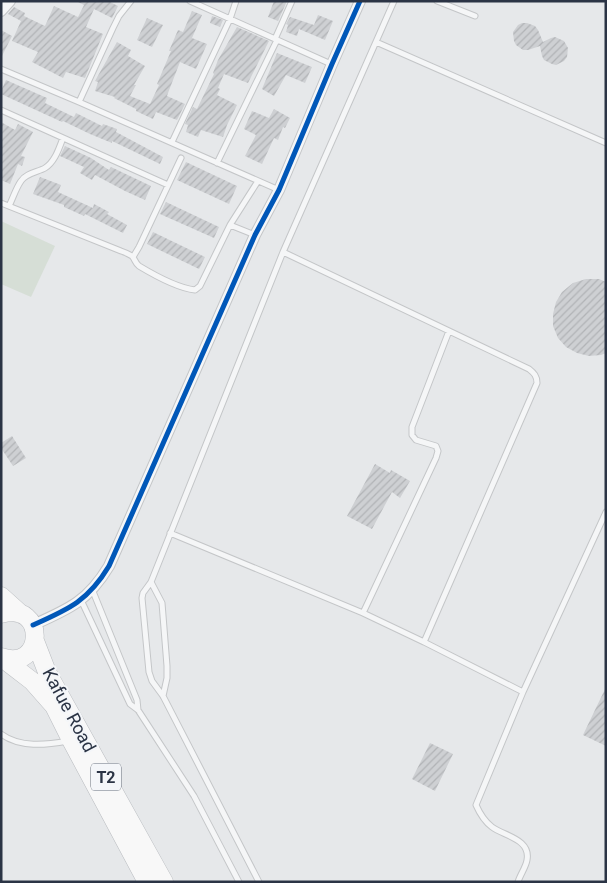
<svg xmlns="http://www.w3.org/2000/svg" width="607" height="883" viewBox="0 0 607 883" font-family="Roboto,sans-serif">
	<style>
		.garden { fill: #d6ded6 }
		.building { fill: url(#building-hatch) }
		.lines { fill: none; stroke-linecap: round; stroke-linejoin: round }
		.service-casing { stroke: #c4c6c8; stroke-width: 7 }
		.minor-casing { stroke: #c4c6c8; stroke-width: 12 }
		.trunk-casing { stroke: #b8bbbf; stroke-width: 19 }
		.service { stroke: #f5f6f7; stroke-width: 5 }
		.minor { stroke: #f5f6f7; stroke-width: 10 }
		.trunk { stroke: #f8f8f8; stroke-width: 18 }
		.cycleway-casing { stroke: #f4f6f9; stroke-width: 8 }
		.cycleway { stroke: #0057b8; stroke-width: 5 }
		.labels { text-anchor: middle; stroke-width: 4; stroke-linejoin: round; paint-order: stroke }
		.shield { fill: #f4f6f9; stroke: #676e7b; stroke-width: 1 }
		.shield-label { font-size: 16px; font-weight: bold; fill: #2b3445 }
		.street-label { font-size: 18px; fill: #2b3445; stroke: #f4f6f9 }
	</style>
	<defs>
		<pattern id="building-hatch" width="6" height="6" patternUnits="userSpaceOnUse" patternTransform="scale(1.25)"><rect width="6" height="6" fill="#ced0d3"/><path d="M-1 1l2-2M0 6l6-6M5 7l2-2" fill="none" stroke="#b1b3b6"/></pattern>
	</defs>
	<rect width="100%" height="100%" fill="#e6e8ea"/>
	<path class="garden" d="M1 221 55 246 31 297 1 284Z"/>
	<path class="building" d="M76 1H108L118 6 112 18 94 9 86 27 103 34 85 78 66 72 63 78 32 62 38 52 12 41 21 21 8 14 14 7 25 13 24 16 45 26 54 6 78 17 84 5Z
		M274 1H287L278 21 268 17Z
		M192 11 202 15 192 38 207 44 196 69 180 62 168 93 167 96 185 104 177 120 156 112 153 119 136 111V109L114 98 115 97 95 91 98 82 95 81 117 42 131 50 128 56 145 66 134 85H136L130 96 150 104 159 85 157 84 171 51H169L178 30 183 32Z
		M318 15 333 21 325 40 299 29 297 36 286 32 288 25 286 24 290 17 314 25Z
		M212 16 223 20 220 27 210 23Z
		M147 18 163 25 152 47 137 40Z
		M522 23H527L535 26 538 30 543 42 551 38 555 37 564 41 568 48 567 57 564 61 556 65 552 64 544 60 542 56 540 46 528 50H523L516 45 514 41 513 32 518 25Z
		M237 27 269 41 248 83 224 74 218 88 220 89 217 95 237 105 227 125 223 137 201 130 198 137 186 132 188 125 185 124 193 107 197 109 214 74 213 73 218 60Z
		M1 30 12 36 1 58Z
		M277 53 312 67 305 83 286 75 274 96 262 89Z
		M6 80 47 98 45 103 74 117 76 113 102 126 103 124 117 129 116 132 163 157 160 164 112 141V143L90 134 63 121 62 122 1 94V91Z
		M274 109 290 118 285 128 283 127 278 140 274 138 262 164 245 156 256 135 244 129 252 111 269 118Z
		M1 122 15 130 18 124 33 132 21 156 25 157 22 166 18 164 10 184 1 180Z
		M65 146 91 158 109 170 111 167 151 186 145 200 125 191 95 175 92 180 80 173 84 167 60 156Z
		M186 162 237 186 229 204 177 180Z
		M40 177 61 185 58 192 93 208 94 204 109 212 107 214 127 225 123 233 85 214 84 216 64 207V205L33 194Z
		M166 202 219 227 214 238 160 214Z
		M153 232 205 257 199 269 147 244Z
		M586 279H599L606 282V353L601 355 589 356 577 353 566 347 558 338 553 326V314L556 302 562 292 573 283Z
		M12 436 26 458 13 466 1 448V443Z
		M375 464 390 473 391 470 410 481 400 498 392 492 372 529 347 516Z
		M606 687V746L583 735Z
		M430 743 453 754 435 791 412 779Z"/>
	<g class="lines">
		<defs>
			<path id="service" d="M190 1 331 64
				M437 1 475 16
				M275 39 292 1
				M376 42 606 143
				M1 69 79 102 279 190
				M79 102 113 28 119 16 131 1
				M1 110 168 185
				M172 142 230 19 236 1
				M217 163 277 40
				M1 203 121 251C124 252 129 254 132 256 135 259 135 263 139 266 154 275 177 288 195 290L200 286 230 225 258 181
				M9 206C13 198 16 188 21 181 26 173 38 172 45 168 55 162 59 148 63 138
				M230 225 255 235
				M283 252 529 369C534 373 537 376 537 383L424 642
				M133 257 139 247 181 158
				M170 533 363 613 424 642 523 692 476 805C480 814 484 821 492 827 504 836 531 839 527 860 526 867 520 875 518 882
				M151 582 162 603 167 666V678L163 696
				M92 589 137 700 138 710
				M81 600 130 704 138 710 194 796 239 882
				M363 613 436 458 438 451 436 446 416 440 412 435V427L449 331
				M523 692 606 512
				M1 734C20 748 46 745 68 741
				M259 882 163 696 152 681 149 672 142 598 143 593 151 582 283 252 394 1"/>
			<path id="minor" d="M1 11 10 1
				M33 625C69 609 88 601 109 566L255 235 279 190 332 64 360 1"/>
			<path id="trunk" d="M1 596 21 614
				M1 614C47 600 45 673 1 657
				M35 641 47 672 164 882
				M2 658 32 681 54 706 71 740 147 882"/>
		</defs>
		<use href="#service" class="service-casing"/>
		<use href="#minor" class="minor-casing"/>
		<use href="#trunk" class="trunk-casing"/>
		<use href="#service" class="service"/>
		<use href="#minor" class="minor"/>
		<use href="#trunk" class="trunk"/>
		<defs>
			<path id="cycleway" d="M33 625C69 609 88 601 109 566L255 235 279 190 332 64 360 1"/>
		</defs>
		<use href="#cycleway" class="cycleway-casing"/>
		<use href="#cycleway" class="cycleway"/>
	</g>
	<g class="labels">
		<rect class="shield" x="91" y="763.5" width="30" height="27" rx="4"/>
		<g class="shield-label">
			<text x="106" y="783">T2</text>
		</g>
		<g class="street-label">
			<text transform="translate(69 710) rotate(62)" y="6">Kafue Road</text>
		</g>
	</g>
	<rect width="607" height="883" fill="none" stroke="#2b3445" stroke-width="5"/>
</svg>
